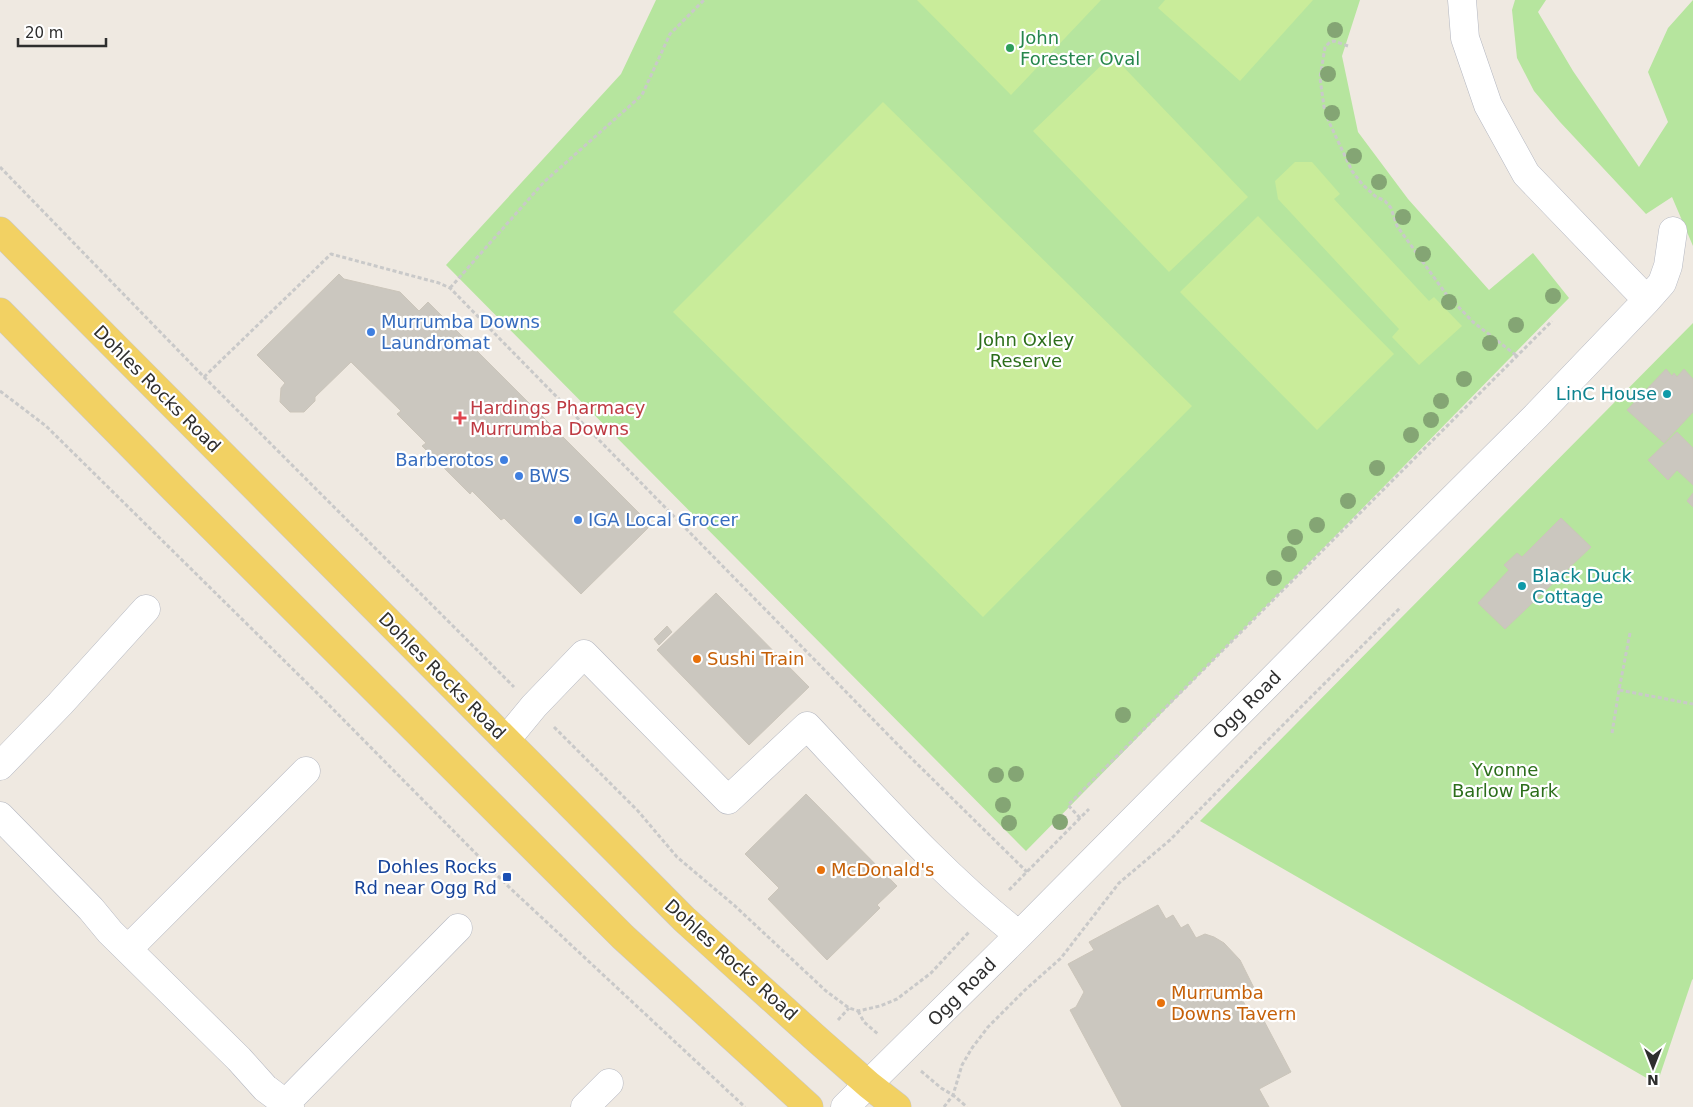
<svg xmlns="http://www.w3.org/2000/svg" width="1693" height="1107" viewBox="0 0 1693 1107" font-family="'DejaVu Sans',sans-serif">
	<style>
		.green { fill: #b6e59e }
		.pitch { fill: #c9ec9a }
		.building { fill: #cbc7bf; stroke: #cbc5ba }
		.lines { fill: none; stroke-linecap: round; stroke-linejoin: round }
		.minor-casing { stroke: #b4b7c1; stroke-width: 29 }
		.major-casing { stroke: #c9c9c9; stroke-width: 29 }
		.path { stroke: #c9c9c9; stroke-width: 3; stroke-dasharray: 4 2.5; stroke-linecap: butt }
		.minor { stroke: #fff; stroke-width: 28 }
		.major { stroke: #f2d163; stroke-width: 28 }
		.tree { fill: #84a574 }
		.leisure-dot { fill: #2e9e5b; stroke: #fff; stroke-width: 2 }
		.shop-dot { fill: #3f7fe0; stroke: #fff; stroke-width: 2 }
		.culture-dot { fill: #0f9aa8; stroke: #fff; stroke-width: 2 }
		.health-dot { fill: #e0444e; stroke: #fff; stroke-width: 2 }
		.food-dot { fill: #e8710a; stroke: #fff; stroke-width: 2 }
		.transit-dot { fill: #1a4fb4; stroke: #fff; stroke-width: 2 }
		.labels { text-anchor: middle; stroke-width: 4.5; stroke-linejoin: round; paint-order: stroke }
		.leisure-label { font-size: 18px; fill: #27864d; stroke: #fff; text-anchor: start }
		.shop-label { font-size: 18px; fill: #366cbe; stroke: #fff; text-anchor: start }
		.park-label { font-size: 18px; fill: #2c6e1b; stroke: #fff }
		.street-label { font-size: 18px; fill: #2e2e2e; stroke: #fff }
		.culture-label { font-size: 18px; fill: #0d838f; stroke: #fff; text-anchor: end }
		.health-label { font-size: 18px; fill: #be3a42; stroke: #fff; text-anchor: start }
		.food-label { font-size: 18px; fill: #c56008; stroke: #fff; text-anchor: start }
		.transit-label { font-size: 18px; fill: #164399; stroke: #fff; text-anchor: end }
	</style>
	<rect width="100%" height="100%" fill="#efe9e1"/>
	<path class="green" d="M656 0H1360L1342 56 1358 132 1408 199 1489 290 1533 253 1569 298 1026 851 446 265 621 74Z
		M1515 0H1546L1538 12 1573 71 1639 167 1668 122 1648 72 1668 28 1693 0V246L1672 197 1646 214 1560 122 1534 91 1517 58 1512 10Z
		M1693 323V979L1692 980 1657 1084 1200 821Z"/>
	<path class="pitch" d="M917 0H1101L1011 95Z
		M1165 0H1313L1240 81 1158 8Z
		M1112 55 1248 197 1169 272 1033 131Z
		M883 102 1192 406 983 617 673 312Z
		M1295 162H1312L1340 194 1334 199 1429 301 1434 297 1462 326 1419 365 1392 337 1399 329 1278 199 1275 181Z
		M1258 216 1394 354 1317 430 1180 292Z"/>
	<path class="building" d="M339 274 344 279 400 292 419 311 428 302 645 519 643 521 649 527 581 594 504 518 501 520 472 491 470 494 422 446 426 443 397 414 401 411 351 362 315 397V401L304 412H290L280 402 281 388 285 383 257 355Z
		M1666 369 1672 376 1674 373 1677 377 1684 369 1693 379V412L1664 443 1627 410Z
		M1677 432 1693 448V485L1677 470 1668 480 1648 460Z
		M1693 493V507L1687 501Z
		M1561 518 1591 547 1505 629 1478 603 1509 570 1504 565 1517 553 1522 557Z
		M716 593 809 687 749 745 657 650Z
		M667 626 672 632 659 645 654 639Z
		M806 794 897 886 877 905 880 908 827 960 768 899 779 888 745 854Z
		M1158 905 1166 919 1173 915 1181 928 1188 924 1196 938 1205 934 1214 937 1224 943 1240 960 1256 992 1242 999 1255 1024 1263 1019 1291 1072 1259 1089 1269 1107H1122L1070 1010 1076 1007 1084 992 1068 964 1094 950 1089 942Z"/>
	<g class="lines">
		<defs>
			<path id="minor" d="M1462 0 1465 38 1488 105 1526 174 1647 300
				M506 740 534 706 584 654 728 800 807 726C875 798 941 874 1019 935
				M0 766 60 704 146 609
				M0 816 91 909 110 932 239 1059 265 1088 290 1107
				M128 949 306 771
				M286 1103 458 928
				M585 1107 609 1083
				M845 1107 1019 935 1372 579 1536 416 1647 300 1662 283 1668 266 1673 231"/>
			<path id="major" d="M0 231 684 919 820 1042 869 1085 897 1107
				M0 312 174 489 623 937 809 1107"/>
		</defs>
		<use href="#minor" class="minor-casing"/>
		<use href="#major" class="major-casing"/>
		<path class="path" d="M1348 46 1334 41 1330 42 1325 47 1320 78 1324 107 1329 122 1352 171 1362 184 1375 196 1385 201 1391 208 1397 226 1446 294 1473 322 1517 356
			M0 167 204 377 514 687
			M450 288 544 182 642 95 670 34 704 0
			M204 377 331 254 439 283 450 288 904 751 1027 872
			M0 391 46 426 315 691 510 888 745 1107
			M1630 633 1619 690 1693 704
			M554 727 638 811 677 857 735 906 826 991 849 1008 858 1011 880 1006 897 999 931 973 970 931
			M1612 733 1619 690
			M1080 818 1068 805 1552 321
			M1009 890 1089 809
			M858 1011 864 1022 878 1034
			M838 1020 849 1008
			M921 1071 941 1088 953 1095 967 1107
			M944 1107 953 1095 962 1065 972 1048 988 1027 1025 990 1061 958 1119 883 1170 840 1253 755 1401 607"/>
		<use href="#minor" class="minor"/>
		<use href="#major" class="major"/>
	</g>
	<g class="tree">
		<circle cx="1335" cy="30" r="8"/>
		<circle cx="1328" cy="74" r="8"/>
		<circle cx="1332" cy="113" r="8"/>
		<circle cx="1354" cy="156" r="8"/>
		<circle cx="1379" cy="182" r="8"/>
		<circle cx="1403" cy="217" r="8"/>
		<circle cx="1423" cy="254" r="8"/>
		<circle cx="1553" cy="296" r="8"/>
		<circle cx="1449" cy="302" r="8"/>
		<circle cx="1516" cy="325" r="8"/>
		<circle cx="1490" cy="343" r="8"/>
		<circle cx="1464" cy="379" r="8"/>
		<circle cx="1441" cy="401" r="8"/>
		<circle cx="1431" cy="420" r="8"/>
		<circle cx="1411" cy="435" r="8"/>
		<circle cx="1377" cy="468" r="8"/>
		<circle cx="1348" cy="501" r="8"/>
		<circle cx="1317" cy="525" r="8"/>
		<circle cx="1295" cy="537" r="8"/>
		<circle cx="1289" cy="554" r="8"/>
		<circle cx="1274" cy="578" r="8"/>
		<circle cx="1123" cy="715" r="8"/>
		<circle cx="1016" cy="774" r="8"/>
		<circle cx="996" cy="775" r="8"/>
		<circle cx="1003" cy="805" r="8"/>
		<circle cx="1060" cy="822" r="8"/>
		<circle cx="1009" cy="823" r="8"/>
	</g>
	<circle class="leisure-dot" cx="1010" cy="48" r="5"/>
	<g class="shop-dot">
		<circle cx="371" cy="332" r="5"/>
		<circle cx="504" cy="460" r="5"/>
		<circle cx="519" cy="476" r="5"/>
		<circle cx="578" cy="520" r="5"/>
	</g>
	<g class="culture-dot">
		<circle cx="1667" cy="394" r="5"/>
		<circle cx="1522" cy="586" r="5"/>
	</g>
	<path class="health-dot" d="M457.5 410.5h5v5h5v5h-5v5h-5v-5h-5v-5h5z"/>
	<g class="food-dot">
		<circle cx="697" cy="659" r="5"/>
		<circle cx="821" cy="870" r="5"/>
		<circle cx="1161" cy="1003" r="5"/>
	</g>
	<rect class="transit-dot" x="502" y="872" width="10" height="10" rx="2.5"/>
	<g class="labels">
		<g class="leisure-label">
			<text x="1020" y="44">John<tspan x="1020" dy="21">Forester Oval</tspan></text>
		</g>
		<g class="shop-label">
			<text x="381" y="328">Murrumba Downs<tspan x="381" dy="21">Laundromat</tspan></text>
			<text x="494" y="466" text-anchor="end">Barberotos</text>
			<text x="529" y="482">BWS</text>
			<text x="588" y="526">IGA Local Grocer</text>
		</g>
		<g class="park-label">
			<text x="1026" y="346">John Oxley<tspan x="1026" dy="21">Reserve</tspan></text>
			<text x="1505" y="776">Yvonne<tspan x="1505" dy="21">Barlow Park</tspan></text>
		</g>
		<g class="street-label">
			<text transform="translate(157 389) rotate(45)" y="6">Dohles Rocks Road</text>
			<text transform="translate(442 676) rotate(45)" y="6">Dohles Rocks Road</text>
			<text transform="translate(1247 705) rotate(-45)" y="6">Ogg Road</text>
			<text transform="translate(731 960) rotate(42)" y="6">Dohles Rocks Road</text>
			<text transform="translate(962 992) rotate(-45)" y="6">Ogg Road</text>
		</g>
		<g class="culture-label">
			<text x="1657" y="400">LinC House</text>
			<text x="1532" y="582" text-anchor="start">Black Duck<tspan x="1532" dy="21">Cottage</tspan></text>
		</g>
		<g class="health-label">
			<text x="470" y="414">Hardings Pharmacy<tspan x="470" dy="21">Murrumba Downs</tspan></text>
		</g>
		<g class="food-label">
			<text x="707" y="665">Sushi Train</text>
			<text x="831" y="876">McDonald's</text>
			<text x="1171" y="999">Murrumba<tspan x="1171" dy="21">Downs Tavern</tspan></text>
		</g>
		<g class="transit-label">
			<text x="497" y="873">Dohles Rocks<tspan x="497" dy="21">Rd near Ogg Rd</tspan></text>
		</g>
	</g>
	<g transform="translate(1653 1067) rotate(180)" stroke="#ffffff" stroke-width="4" paint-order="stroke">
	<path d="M0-4L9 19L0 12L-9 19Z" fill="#2e2e2e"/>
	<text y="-8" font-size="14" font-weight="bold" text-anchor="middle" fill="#2e2e2e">N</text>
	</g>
	<path d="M18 38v8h88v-8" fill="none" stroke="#2e2e2e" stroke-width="2.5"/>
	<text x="25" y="38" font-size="15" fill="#2e2e2e" stroke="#ffffff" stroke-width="4" paint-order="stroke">20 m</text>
</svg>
